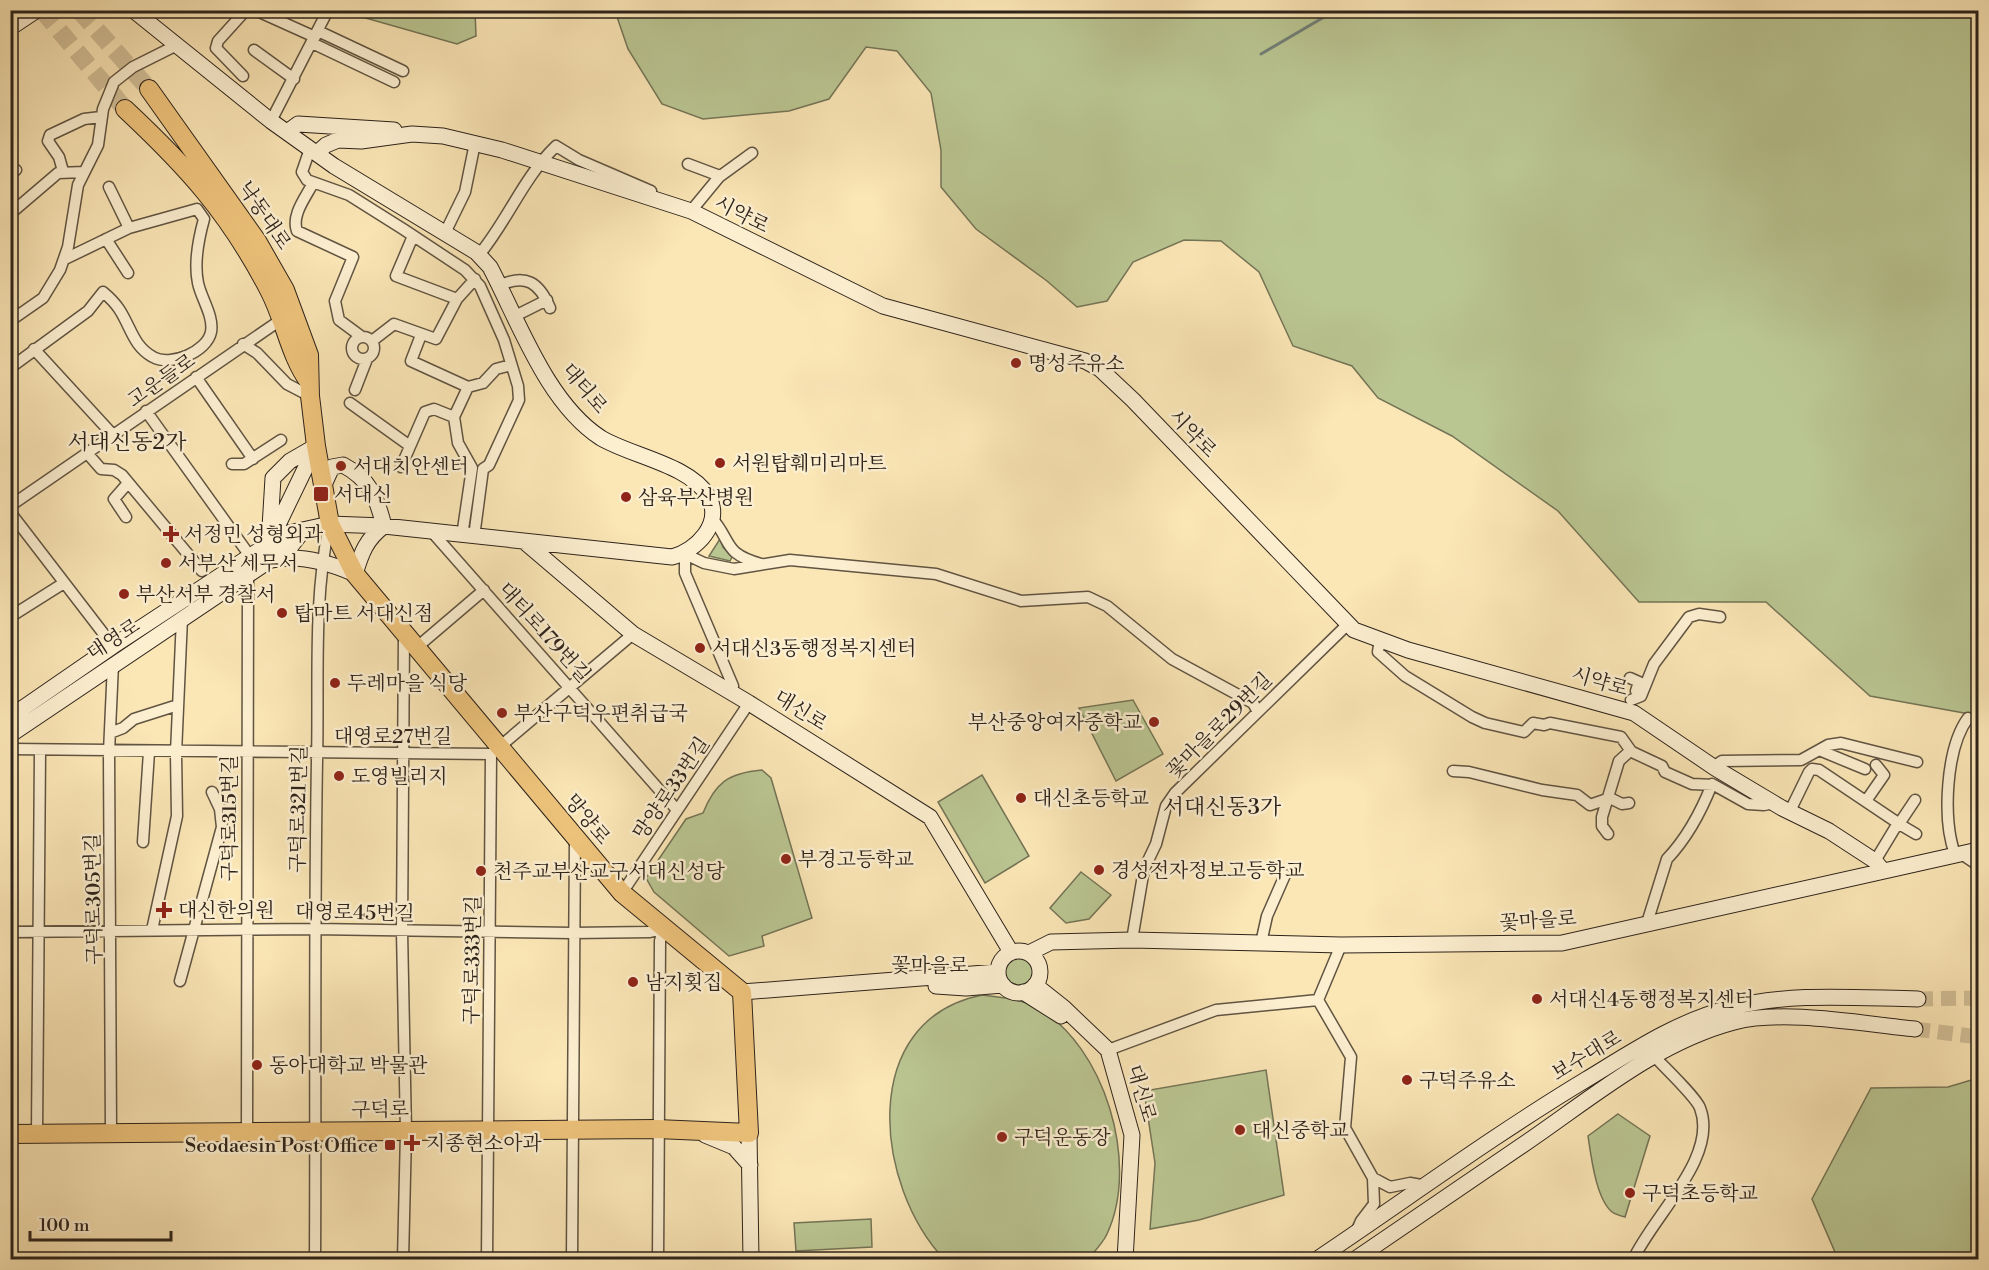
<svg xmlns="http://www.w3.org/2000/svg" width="1989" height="1270" viewBox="0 0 1989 1270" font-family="'Libre Bodoni','Noto Serif KR',serif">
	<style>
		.green { fill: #bac692; stroke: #747456; stroke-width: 1.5 }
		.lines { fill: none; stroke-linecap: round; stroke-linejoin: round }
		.stream { stroke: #728077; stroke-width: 3 }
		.secondary-tunnel { stroke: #d2bf97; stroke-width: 15; stroke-dasharray: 15 8; stroke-linecap: butt }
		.primary-tunnel { stroke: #d2bf97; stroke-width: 18; stroke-dasharray: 18 9; stroke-linecap: butt }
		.street-casing { stroke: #605442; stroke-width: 13 }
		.secondary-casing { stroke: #2d231b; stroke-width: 17 }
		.primary-casing { stroke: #2d231b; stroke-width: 20 }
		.street { stroke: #fcefd0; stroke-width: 10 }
		.secondary { stroke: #fcefd0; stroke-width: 15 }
		.primary { stroke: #eec37b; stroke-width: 18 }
		.poi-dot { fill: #8f2418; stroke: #fcefd0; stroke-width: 2 }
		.labels { text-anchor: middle; stroke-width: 5; stroke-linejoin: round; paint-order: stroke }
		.street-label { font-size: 20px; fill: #2d231b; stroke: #fcefd0 }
		.poi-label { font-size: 20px; fill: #2d231b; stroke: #fcefd0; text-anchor: start }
		.quarter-label { font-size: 22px; fill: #2d231b; stroke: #fcefd0 }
	</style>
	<rect width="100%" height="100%" fill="#fbe6b6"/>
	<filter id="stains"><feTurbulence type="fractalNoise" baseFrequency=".00333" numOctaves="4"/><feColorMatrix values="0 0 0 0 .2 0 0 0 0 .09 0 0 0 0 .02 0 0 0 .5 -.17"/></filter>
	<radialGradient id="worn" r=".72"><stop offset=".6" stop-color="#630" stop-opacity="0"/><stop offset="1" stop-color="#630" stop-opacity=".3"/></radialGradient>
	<path class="green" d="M341 11H475L476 36 457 44Z
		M579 11H1978V721L1964 713 1870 696 1766 602H1639L1558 511 1452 436 1378 398 1352 366 1293 346 1259 272 1221 241 1184 240 1133 262 1107 301 1077 307 1047 281 976 229 941 187V150L931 93 897 51 866 47 829 99 789 111 703 119 662 104 628 49 616 14Z
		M720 539 723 547 732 557 730 561 709 556Z
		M1133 700 1163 754 1116 781 1079 708Z
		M762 770 771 778 812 918 762 936 764 946 729 956 654 892 646 878 686 819 703 813C715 783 728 773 762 770Z
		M982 775 1029 856 985 883 938 802Z
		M1081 872 1111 895 1089 919 1066 923 1050 908Z
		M1005 971a14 14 0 1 1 28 0a14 14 0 1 1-28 0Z
		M982 995C1000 997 1020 999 1036 1007 1105 1045 1140 1164 1107 1234 1103 1243 1094 1252 1088 1259L945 1260C874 1186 857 1020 982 995Z
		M1266 1070 1284 1195 1199 1220 1150 1229 1155 1163 1144 1091Z
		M1978 1078V1259H1838L1812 1199 1871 1088 1948 1087Z
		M1618 1114 1650 1136 1625 1217C1621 1216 1615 1214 1612 1212 1596 1199 1591 1156 1588 1136Z
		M871 1219 872 1247 796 1251 794 1223Z
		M857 1255V1259H794V1257Z"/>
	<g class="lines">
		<path class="stream" d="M1261 54 1336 10"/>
		<path class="secondary-tunnel" d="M1918 999 1978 998
			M1915 1029 1978 1037"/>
		<path class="primary-tunnel" d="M42 10 125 109
			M79 10 149 89"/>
		<defs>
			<path id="street" d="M255 10 315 37
				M318 31 403 71
				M312 43 394 82
				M254 50 294 79
				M243 76 216 48 218 41 246 10
				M271 121 327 12
				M310 149 302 172 307 180 349 195 403 229 465 270 480 286 504 340 518 386 519 400 489 465 483 469 474 537
				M688 164 720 176
				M10 169 16 170
				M63 171 59 157 48 141 50 135 84 119 101 117
				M313 183C306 197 291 215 297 231L353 257 335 301 339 320 362 337
				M109 187 129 228
				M691 211 719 177 752 153
				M10 214 58 173 84 172
				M445 233 465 192 475 143
				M106 239 128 273
				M479 255C508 220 523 178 556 146L579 160 651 191
				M500 285C526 274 539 282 550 308
				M457 299 475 279
				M515 316 547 300
				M10 321 43 298 60 270 68 247 78 185 98 145 103 109 114 82 133 67 177 45
				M421 335 411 361 468 387 454 417 458 443 472 468 462 536
				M352 348a11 11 0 1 1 22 0a11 11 0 1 1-22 0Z
				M372 341 394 324 436 339 457 299 396 276 413 236
				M243 344 257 353 287 384 310 396
				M34 349 113 435
				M10 368 88 311 103 292C109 297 115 303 119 309 131 327 133 346 153 357 170 367 207 352 211 332 214 316 201 298 198 283 194 264 199 237 204 219L197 209 129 228 65 259
				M196 377 253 459
				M468 387 483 383 496 369 511 365
				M355 390 367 359
				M350 403 410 446
				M146 411 250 556
				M87 453 101 469 114 470 122 475 202 571
				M232 464H244L281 440
				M401 467 425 412 434 409 454 417
				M10 506 282 319
				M10 512 113 646
				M126 517 114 499 128 483
				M711 517C733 542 722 553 761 564
				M432 532 677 810
				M10 617 64 583
				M1380 639 1378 652 1405 676 1472 717 1485 723 1524 732 1533 723 1544 725 1550 723 1621 737 1631 751
				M416 648 484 590
				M1630 678 1639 682 1636 691
				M731 692 733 686 685 573V554L704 563 734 569 790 560 936 574 1021 601 1088 597 1107 606 1172 659 1253 703 1258 712
				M1631 700 1641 696 1654 664 1689 617 1699 614 1720 617
				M110 733 123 728 134 719 178 705
				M10 749 491 754 633 634
				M1819 750 1865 769
				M1713 767 1722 761 1801 760 1828 745 1841 743 1917 762
				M1453 771 1469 772 1542 790 1577 795 1590 805 1610 798 1622 804 1629 803
				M1915 800 1899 824 1916 834
				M1866 801 1884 775 1876 765
				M1790 811 1809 772 1812 769 1819 770 1898 823 1875 861
				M1608 834 1602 826V817L1619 761 1630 751 1662 766 1665 772 1692 784 1714 785 1748 804 1764 805 1774 803
				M143 842 149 752
				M1960 853 1978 865
				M1955 854C1942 820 1946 748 1968 718
				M622 893 749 703
				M1647 923 1667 859C1687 838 1701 812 1712 784
				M152 930 177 816 176 753 182 618
				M10 932 314 929 572 933 650 932 663 929 660 941 658 1260
				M1132 940 1144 869 1156 844 1166 806 1175 793 1348 624
				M1261 943 1267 916 1285 875
				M180 981 222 827 220 809 212 792
				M1318 1000 1351 1057 1345 1128 1373 1178 1374 1204 1361 1221 1356 1232
				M1318 1000 1341 945
				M1108 1050 1216 1010 1318 1000
				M111 1133 109 752 113 664
				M247 1133 248 574
				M37 1134 40 751
				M1373 1178 1390 1187 1410 1183 1421 1185
				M315 1260C316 1093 314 927 317 761 319 683 313 601 329 526
				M403 1260 406 1132 402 931 404 633
				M487 1260 491 754
				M572 1260 575 839
				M1633 1260C1652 1217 1719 1157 1700 1108 1696 1097 1664 1067 1654 1056"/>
			<path id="secondary" d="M10 28 37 10
				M287 132 298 124 394 130
				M317 153 326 145 338 140 361 141 412 134 443 136 502 150 691 211 883 306 1085 361 1100 369 1133 400 1354 630 1408 650 1634 713 1715 768 1782 808 1829 831 1875 861 1883 871
				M274 533 316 446
				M526 543 633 634 749 703 930 817 1011 952
				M269 544 273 478 290 461 316 446
				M272 560C299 554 330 563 355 574 361 554 366 539 384 526 377 498 370 479 343 465L332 467 323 487
				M10 717 113 646 284 534 330 524 384 526 672 557C696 551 724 523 708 496 690 465 631 456 601 438 547 403 519 322 490 267L476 252 334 166 271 121 133 10
				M10 735 291 546 302 532
				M998 972a21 21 0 1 1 42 0a21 21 0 1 1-42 0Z
				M1029 953 1051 942 1132 940 1341 945 1562 943 1978 850
				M1035 985 1064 1008 1108 1050 1132 1135 1125 1260
				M936 986 966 988 1003 985
				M742 992C828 986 912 978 998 972
				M1023 992 1061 1016
				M749 1133 751 1260
				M705 1135 734 1147 750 1165
				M1316 1260C1407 1199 1494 1135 1587 1079 1633 1051 1676 1022 1729 1008 1790 992 1855 998 1918 999
				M1354 1260C1413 1220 1472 1180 1530 1140 1594 1096 1658 1042 1734 1022 1784 1009 1862 1024 1915 1029"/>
			<path id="primary" d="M125 109C188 168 229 213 269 290 285 320 289 354 309 382
				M10 1134 657 1129 749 1133 742 992 622 893 355 574 330 524 316 446 310 396 309 355 285 290 257 241 149 89"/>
		</defs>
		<use href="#street" class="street-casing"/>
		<use href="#secondary" class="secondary-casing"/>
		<use href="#primary" class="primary-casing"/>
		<use href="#street" class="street"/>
		<use href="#secondary" class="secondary"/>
		<use href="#primary" class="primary"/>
	</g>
	<g class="poi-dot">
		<circle cx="1016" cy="363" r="6"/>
		<circle cx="720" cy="463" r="6"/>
		<circle cx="341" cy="466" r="6"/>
		<rect x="313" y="486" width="16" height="16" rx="3"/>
		<circle cx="626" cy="497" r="6"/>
		<path d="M168 525h6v6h6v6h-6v6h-6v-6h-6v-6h6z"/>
		<circle cx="166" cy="563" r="6"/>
		<circle cx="124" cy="594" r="6"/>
		<circle cx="282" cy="613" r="6"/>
		<circle cx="700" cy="648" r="6"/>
		<circle cx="335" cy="683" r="6"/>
		<circle cx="502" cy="713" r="6"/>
		<circle cx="1154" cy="722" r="6"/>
		<circle cx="339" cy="776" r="6"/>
		<circle cx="1021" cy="798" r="6"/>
		<circle cx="786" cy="859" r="6"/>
		<circle cx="1099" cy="870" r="6"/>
		<circle cx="481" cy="871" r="6"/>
		<path d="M161 901h6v6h6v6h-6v6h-6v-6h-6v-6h6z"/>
		<circle cx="633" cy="982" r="6"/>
		<circle cx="1537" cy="999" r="6"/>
		<circle cx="257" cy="1065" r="6"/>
		<circle cx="1407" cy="1080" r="6"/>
		<circle cx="1240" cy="1130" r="6"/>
		<circle cx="1002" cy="1137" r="6"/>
		<path d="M409 1134h6v6h6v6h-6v6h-6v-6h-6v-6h6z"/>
		<rect x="384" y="1139" width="12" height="12" rx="3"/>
		<circle cx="1630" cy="1193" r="6"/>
	</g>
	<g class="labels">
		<g class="street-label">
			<text transform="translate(742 214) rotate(27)" y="7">시약로</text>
			<text transform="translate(265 215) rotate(56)" y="7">낙동대로</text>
			<text transform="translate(161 380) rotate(-35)" y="7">고운들로</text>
			<text transform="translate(585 388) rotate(50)" y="7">대티로</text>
			<text transform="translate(1193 433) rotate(46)" y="7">시약로</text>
			<text transform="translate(545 632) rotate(48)" y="7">대티로179번길</text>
			<text transform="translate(113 639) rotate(-33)" y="7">대영로</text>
			<text transform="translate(1600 681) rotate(16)" y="7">시약로</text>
			<text transform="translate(801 710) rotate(32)" y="7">대신로</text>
			<text transform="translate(1219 725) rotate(-45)" y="7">꽃마을로29번길</text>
			<text x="393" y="743">대영로27번길</text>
			<text transform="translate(671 788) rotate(-56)" y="7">망양로33번길</text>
			<text transform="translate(298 809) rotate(-89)" y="7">구덕로321번길</text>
			<text transform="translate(229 818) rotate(-90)" y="7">구덕로315번길</text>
			<text transform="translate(588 819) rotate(50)" y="7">망양로</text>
			<text transform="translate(93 899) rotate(-91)" y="7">구덕로305번길</text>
			<text transform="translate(355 912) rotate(1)" y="7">대영로45번길</text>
			<text transform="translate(1538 920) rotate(-4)" y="7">꽃마을로</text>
			<text transform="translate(472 960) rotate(-89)" y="7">구덕로333번길</text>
			<text x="930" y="972">꽃마을로</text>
			<text transform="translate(1586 1055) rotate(-31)" y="7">보수대로</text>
			<text transform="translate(1142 1093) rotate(74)" y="7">대신로</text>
			<text transform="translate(380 1109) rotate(-1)" y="7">구덕로</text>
		</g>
		<g class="poi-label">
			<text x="1028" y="370">명성주유소</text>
			<text x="732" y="470">서원탑훼미리마트</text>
			<text x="353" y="473">서대치안센터</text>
			<text x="334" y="501">서대신</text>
			<text x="638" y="504">삼육부산병원</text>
			<text x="184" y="541">서정민 성형외과</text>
			<text x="178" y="570">서부산 세무서</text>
			<text x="136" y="601">부산서부 경찰서</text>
			<text x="294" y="620">탑마트 서대신점</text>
			<text x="712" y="655">서대신3동행정복지센터</text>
			<text x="347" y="690">두레마을 식당</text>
			<text x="514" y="720">부산구덕우편취급국</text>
			<text x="1142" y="729" text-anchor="end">부산중앙여자중학교</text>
			<text x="351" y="783">도영빌리지</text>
			<text x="1033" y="805">대신초등학교</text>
			<text x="798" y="866">부경고등학교</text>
			<text x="1111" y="877">경성전자정보고등학교</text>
			<text x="493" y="878">천주교부산교구서대신성당</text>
			<text x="178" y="917">대신한의원</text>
			<text x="645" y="989">남지횟집</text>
			<text x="1549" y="1006">서대신4동행정복지센터</text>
			<text x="269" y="1072">동아대학교 박물관</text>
			<text x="1419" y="1087">구덕주유소</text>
			<text x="1252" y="1137">대신중학교</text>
			<text x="1014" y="1144">구덕운동장</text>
			<text x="426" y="1150">지종현소아과</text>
			<text x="378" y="1152" text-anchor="end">Seodaesin Post Office</text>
			<text x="1642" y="1200">구덕초등학교</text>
		</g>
		<g class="quarter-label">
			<text x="127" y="449">서대신동2가</text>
			<text x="1222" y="814">서대신동3가</text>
		</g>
	</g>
	<rect width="1989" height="1270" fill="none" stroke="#fbe6b6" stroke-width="36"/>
	<rect x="12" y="12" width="1965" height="1246" fill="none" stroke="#2d231b" stroke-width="3"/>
	<rect x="18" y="18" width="1953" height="1234" fill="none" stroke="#2d231b" stroke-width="1.5"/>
	<path d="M30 1231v9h141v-9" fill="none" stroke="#2d231b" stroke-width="3"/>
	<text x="39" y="1231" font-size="18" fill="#2d231b" stroke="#fcefd0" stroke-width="4.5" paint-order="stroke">100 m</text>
	<rect width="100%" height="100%" filter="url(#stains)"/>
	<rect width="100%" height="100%" fill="url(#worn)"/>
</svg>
